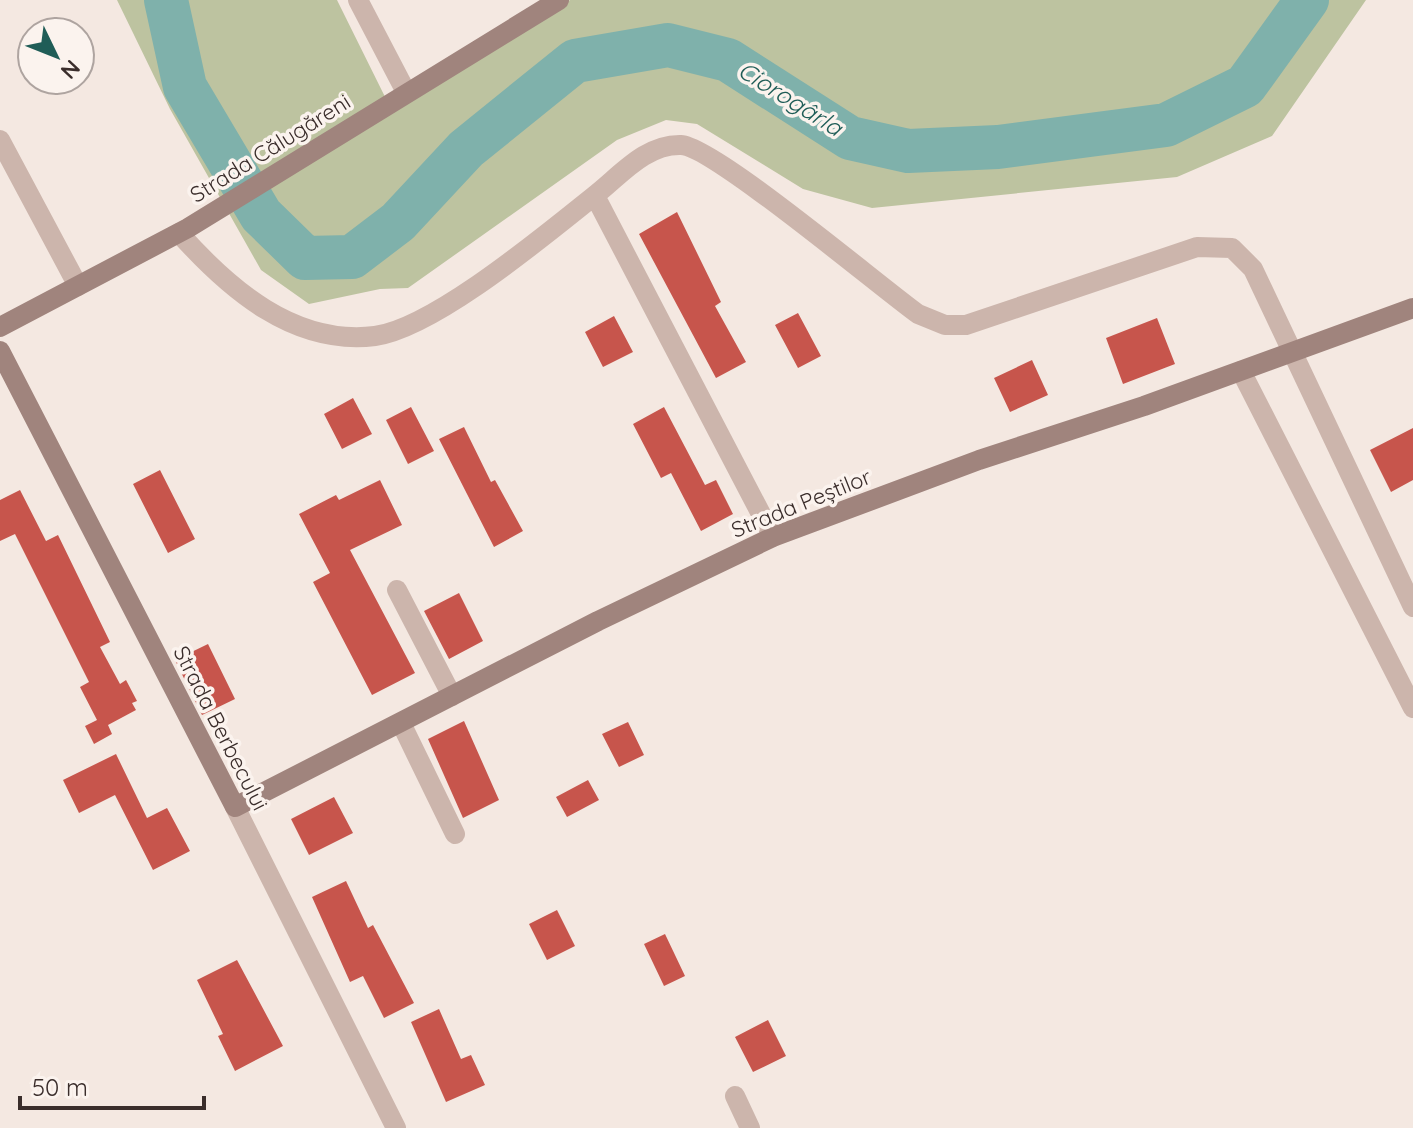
<svg xmlns="http://www.w3.org/2000/svg" width="1413" height="1128" viewBox="0 0 1413 1128" font-family="Quicksand,sans-serif">
	<style>
		.green { fill: #bdc3a0 }
		.lines { fill: none; stroke-linecap: round; stroke-linejoin: round }
		.river { stroke: #7fb1ab; stroke-width: 44 }
		.building { fill: #c7554c }
		.street { stroke: #ccb5ac; stroke-width: 20 }
		.secondary { stroke: #a0847d; stroke-width: 20 }
		.labels { text-anchor: middle; stroke-width: 7; stroke-linejoin: round; paint-order: stroke }
		.street-label { font-size: 22px; fill: #3a2d2b; stroke: #fbf3ee }
		.water-label { font-size: 24px; font-style: italic; fill: #1f5d57; stroke: #fbf3ee }
	</style>
	<rect width="100%" height="100%" fill="#f4e8e1"/>
	<path class="green" d="M117 0H337L392 111 570 0H1366L1272 136 1177 177 872 208 803 189 697 124 666 120 617 140 408 288 380 289 309 304 261 270 170 109Z"/>
	<g class="lines">
		<path class="river" d="M166 0 185 87 261 215 305 258 352 257 398 222 466 149 575 61 668 45 728 60 850 138 908 151 998 147 1166 125 1245 86 1307 0"/>
	</g>
	<path class="building" d="M677 212 721 302 715 306 746 362 716 378 639 234Z
		M798 313 821 356 798 368 775 325Z
		M614 316 633 352 603 367 585 332Z
		M1157 318 1175 364 1123 384 1106 338Z
		M1032 360 1048 395 1010 412 994 378Z
		M353 398 372 434 342 449 324 414Z
		M411 407 434 451 408 464 386 420Z
		M664 407 705 485 716 480 733 514 701 531 671 473 661 478 633 424Z
		M464 427 491 482 495 480 523 531 494 547 439 439Z
		M1413 428V480L1391 492 1370 450Z
		M160 470 195 539 168 553 133 484Z
		M380 480 402 525 350 550 415 673 372 695 313 582 330 573 299 514 336 495 339 500Z
		M20 490 46 541 58 535 110 642 100 647 120 684 126 680 137 701 132 703 136 710 108 725 112 734 94 744 85 726 97 720 80 687 89 682 15 534 0 541V500Z
		M459 593 483 641 449 659 424 611Z
		M208 644 235 699 202 715 175 660Z
		M464 721 499 800 463 818 428 739Z
		M628 722 644 755 619 767 602 734Z
		M116 754 147 818 167 808 190 851 153 870 115 795 79 813 63 780Z
		M588 780 599 800 567 817 556 797Z
		M334 797 353 833 309 855 291 819Z
		M346 881 368 928 373 925 414 1003 384 1018 363 976 350 982 312 897Z
		M557 910 575 946 547 960 529 924Z
		M665 934 685 976 664 986 644 944Z
		M237 960 283 1046 235 1071 218 1036 223 1034 197 980Z
		M439 1009 461 1059 471 1055 485 1085 446 1102 411 1022Z
		M768 1020 786 1056 753 1072 735 1037Z"/>
	<g class="lines">
		<path class="street" d="M358 0 406 92
			M0 140 78 286
			M595 196 773 537
			M179 233C229 289 294 346 375 336 434 328 545 235 594 196 620 176 645 144 681 145 713 146 879 286 918 314L945 325H966L1197 247 1232 248 1253 269 1413 607
			M1241 371 1413 708
			M397 590 452 696
			M401 723 455 834
			M235 807 396 1128
			M735 1096 750 1128"/>
		<path class="secondary" d="M0 327 188 228 559 0
			M0 351 235 807 598 621 773 537 979 460 1144 406 1413 308"/>
	</g>
	<g class="labels">
		<g class="street-label">
			<text transform="translate(270 148) rotate(-32)" y="8">Strada Călugăreni</text>
			<text transform="translate(801 503) rotate(-22)" y="8">Strada Peștilor</text>
			<text transform="translate(221 728) rotate(63)" y="8">Strada Berbecului</text>
		</g>
		<g class="water-label">
			<text transform="translate(790 99) rotate(32)" y="8">Ciorogârla</text>
		</g>
	</g>
	<g transform="translate(56 56) rotate(133)"><circle r="38" fill="#fbf3ee" stroke="#aea4a0" stroke-width="2"/>
	<path d="M0-6L14 30L0 20L-14 30Z" fill="#1f5d57"/>
	<text y="-12" font-size="22" font-weight="bold" text-anchor="middle" fill="#3a2d2b">N</text>
	</g>
	<path d="M20 1096v12h184v-12" fill="none" stroke="#3a2d2b" stroke-width="4"/>
	<text x="32" y="1096" font-size="24" fill="#3a2d2b" stroke="#fbf3ee" stroke-width="6" paint-order="stroke">50 m</text>
</svg>
